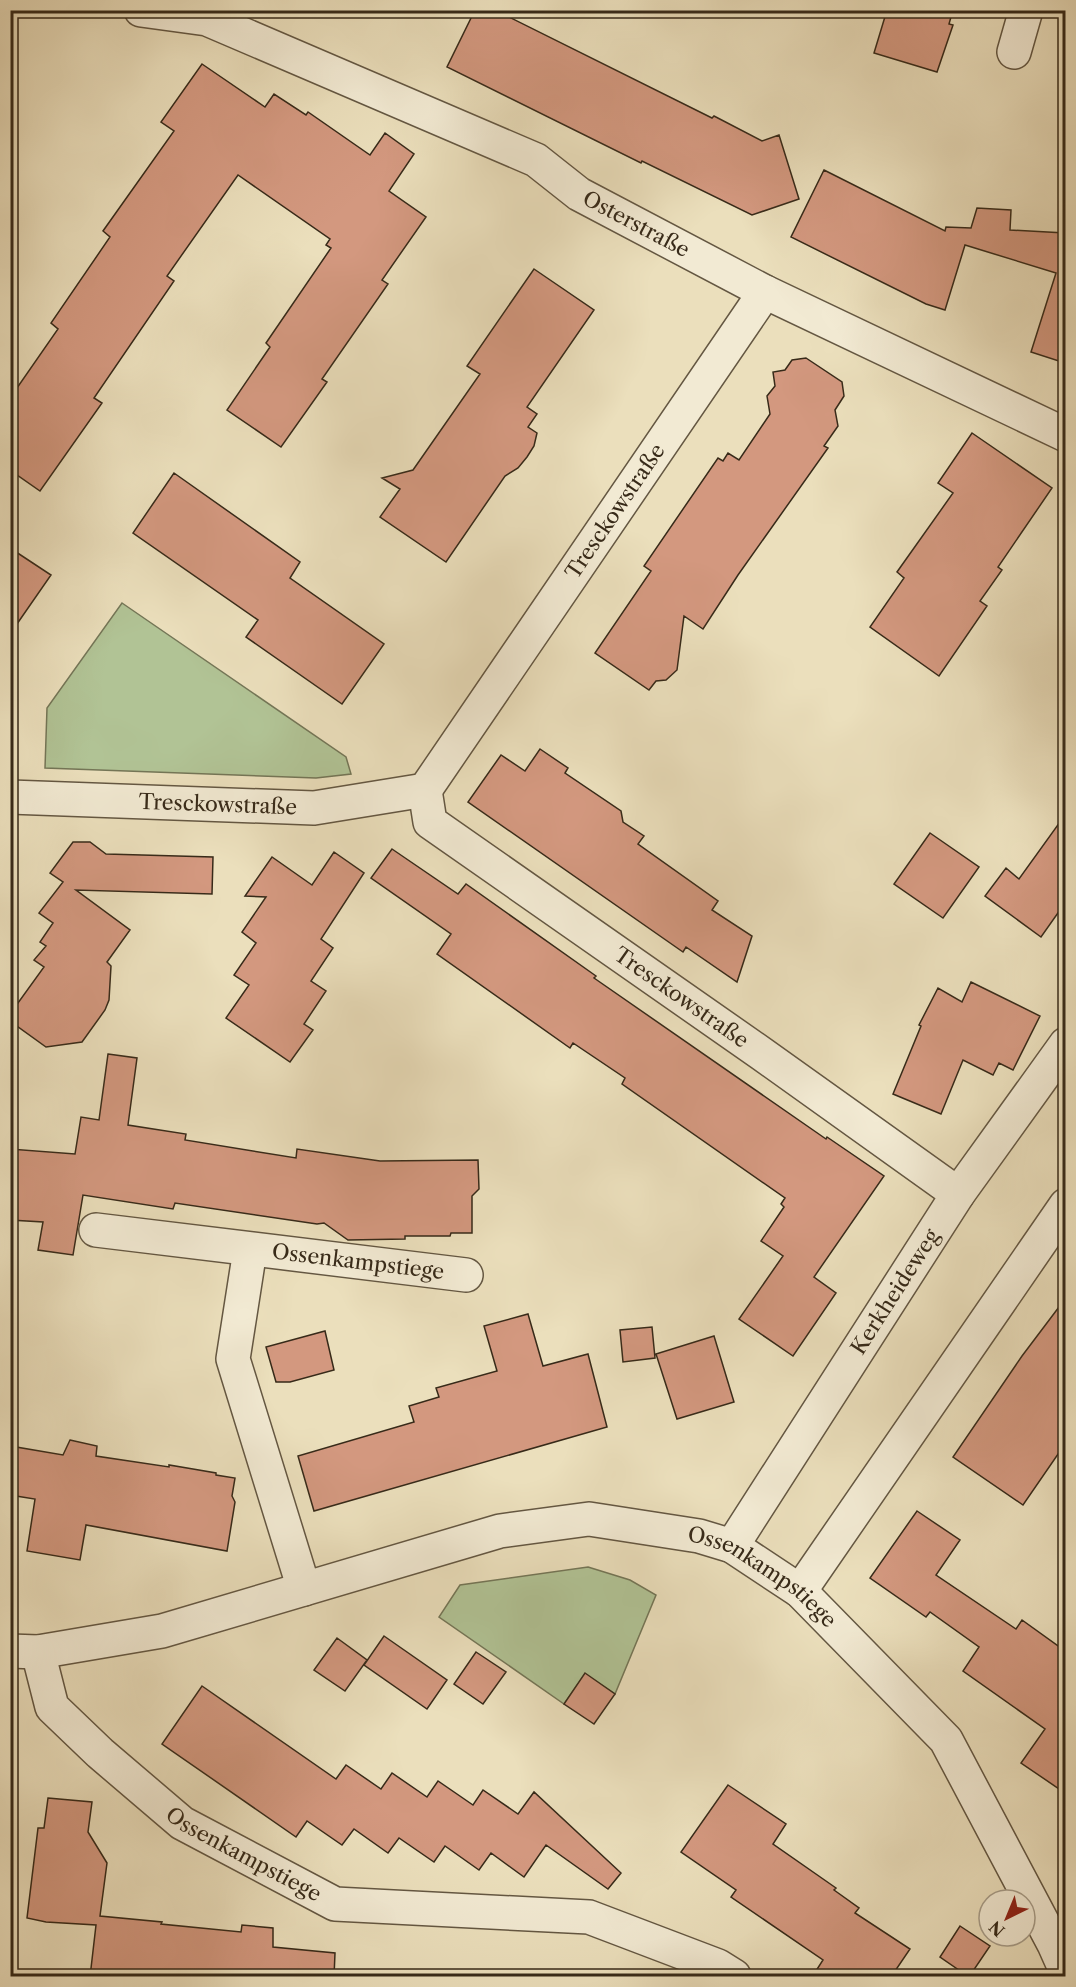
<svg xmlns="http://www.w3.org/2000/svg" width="1076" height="1987" viewBox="0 0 1076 1987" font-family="'Libre Caslon Text',serif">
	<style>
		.green { fill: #b1c395; stroke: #747657; stroke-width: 1.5 }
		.building { fill: #d3987f; stroke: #372a19; stroke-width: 1.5 }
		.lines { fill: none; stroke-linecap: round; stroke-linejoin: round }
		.minor-casing { stroke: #645742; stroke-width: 36 }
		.minor { stroke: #f2ead3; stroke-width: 33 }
		.labels { text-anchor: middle; stroke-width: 6; stroke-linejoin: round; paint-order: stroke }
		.street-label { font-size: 21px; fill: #372a19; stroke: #f2ead3 }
	</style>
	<rect width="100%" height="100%" fill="#ebdfbc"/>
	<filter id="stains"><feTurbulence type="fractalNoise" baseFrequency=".00333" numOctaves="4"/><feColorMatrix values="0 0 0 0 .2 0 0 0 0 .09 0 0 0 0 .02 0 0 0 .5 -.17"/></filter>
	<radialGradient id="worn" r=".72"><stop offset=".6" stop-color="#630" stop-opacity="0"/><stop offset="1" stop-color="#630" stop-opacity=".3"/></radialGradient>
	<path class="green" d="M122 603 346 757 351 774 316 778 45 768 47 708Z
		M588 1567 630 1580 656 1595 615 1694 585 1674 564 1704 439 1617 460 1585Z"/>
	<path class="building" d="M475 10H495L712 118 714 116 762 141 779 135 799 199 752 215 642 161 641 163 447 67Z
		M887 10H953L949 24 953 25 937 72 874 53Z
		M202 64 265 107 274 94 306 115 308 112 370 155 385 133 414 154 389 191 426 217 382 280 388 284 322 379 327 382 281 447 227 410 270 347 266 343 331 248 326 245 330 239 238 175 167 276 174 281 94 398 102 403 40 491 10 470V398L58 329 51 323 110 237 103 231 174 131 161 122Z
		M824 170 945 231 946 227 971 228 977 208 1011 210 1010 230 1065 233V363L1031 352 1056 273 965 245 945 310 926 304 791 237Z
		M534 269 594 310 527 407 537 414 528 427 537 433 534 446 527 457 518 468 505 476 446 562 380 517 400 489 382 478 413 470 480 374 467 366Z
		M806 358 842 382 844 396 835 410 838 426 824 446 828 448 738 575 703 629 684 616 677 670 666 680 656 681 649 690 595 653 651 571 644 566 718 458 723 461 728 453 739 460 770 414 767 396 775 386 773 372 785 370 792 360Z
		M972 433 1052 488 998 567 1002 570 980 601 987 606 939 676 870 627 904 578 897 572 953 493 938 483Z
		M174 473 300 562 290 578 384 644 342 704 246 637 258 620 133 533Z
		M10 548 51 575 10 634Z
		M540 749 568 768 565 773 621 811 623 822 644 836 638 844 718 901 712 910 752 936 737 982 686 947 683 952 468 802 501 755 525 771Z
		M1065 815V903L1041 937 985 896 1006 868 1019 879Z
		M930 833 979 867 943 918 894 884Z
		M73 842H90L106 854 213 857 212 894 76 890 130 930 107 962 111 966 109 1000 105 1010 82 1042 46 1047 10 1021V1014L44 967 34 960 46 946 40 942 53 923 39 913 63 882 50 873Z
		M392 849 458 894 466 884 596 976 594 978 826 1139 827 1137 884 1176 814 1277 836 1293 793 1356 739 1319 783 1256 761 1241 784 1207 781 1204 785 1198 622 1084 625 1078 573 1043 570 1048 437 954 451 934 371 878Z
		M334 852 364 873 321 939 333 948 311 981 326 991 304 1024 313 1030 290 1062 226 1018 249 985 234 975 256 943 242 932 266 897 245 896 272 857 312 885Z
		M971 982 1040 1016 1013 1070 999 1063 993 1075 963 1060 941 1114 893 1094 921 1026 919 1025 938 988 962 1002Z
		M108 1054 137 1058 128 1125 186 1134 185 1140 296 1158 297 1149 380 1161 478 1160 479 1189 472 1196V1233H451L450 1236H405V1239L348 1240 324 1223 317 1224 175 1203 173 1209 83 1195 73 1255 38 1250 43 1222 10 1220V1149L75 1154 81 1117 99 1120Z
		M1065 1299V1444L1023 1505 953 1457 1022 1356Z
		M528 1314 543 1366 588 1354 607 1427 314 1511 298 1456 414 1422 409 1406 439 1397 436 1388 497 1371 484 1326Z
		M652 1327 655 1358 623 1362 620 1330Z
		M325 1331 334 1370 290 1382H276L266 1347Z
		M714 1336 734 1402 677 1419 656 1354Z
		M70 1440 97 1446 96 1456 169 1467V1465L193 1469 216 1473V1475L235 1478 232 1496 235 1502 227 1551 86 1525 80 1560 27 1551 35 1499 10 1495V1446L63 1455Z
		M917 1511 960 1540 936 1575 1016 1629 1022 1620 1065 1651V1793L1021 1763 1045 1729 963 1671 979 1647 930 1612 926 1617 870 1578Z
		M384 1636 447 1680 427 1709 364 1665Z
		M337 1638 367 1660 345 1691 314 1670Z
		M476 1652 506 1672 483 1704 454 1684Z
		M585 1673 615 1694 594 1724 564 1704Z
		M202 1686 336 1779 346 1765 381 1789 392 1773 427 1797 438 1781 473 1805 483 1790 518 1814 534 1792 621 1873 608 1889 546 1845 524 1877 491 1853 479 1870 445 1846 434 1862 399 1838 388 1853 354 1829 342 1845 307 1821 296 1837 162 1744Z
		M728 1785 786 1824 773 1844 836 1888 834 1890 859 1908 855 1913 910 1949 891 1977H812L823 1960 731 1897 736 1890 681 1852Z
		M48 1798 92 1802 88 1832 107 1863 100 1916 162 1922 161 1924 241 1932 242 1925 273 1928V1947L335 1953 334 1977H90L96 1925 46 1922 27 1918 38 1828H44Z
		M960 1926 990 1946 969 1977 940 1957Z"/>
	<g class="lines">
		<defs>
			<g id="minor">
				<path id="s1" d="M141 10 207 19 536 160 579 194 765 292 1066 435"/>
				<path d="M1014 52 1026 10"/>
				<path id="s2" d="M425 790 430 822 762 1054 958 1194"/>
				<path id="s3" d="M10 797 314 808 425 790 765 292"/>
				<path id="s4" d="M96 1230 466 1275"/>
				<path d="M250 1250 233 1359 304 1589"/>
				<path id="s5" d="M732 1546 958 1194 1066 1044"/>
				<path d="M800 1591 1066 1205"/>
				<path id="s6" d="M10 1651 38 1652 162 1631 500 1531 589 1519 699 1536 732 1546 800 1591 946 1740 1054 1944 1066 1971"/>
				<path id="s7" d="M38 1652 52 1707 100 1753 182 1823 335 1904 589 1917 718 1966 734 1976"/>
			</g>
		</defs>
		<use href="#minor" class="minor-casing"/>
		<use href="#minor" class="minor"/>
	</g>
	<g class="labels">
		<g class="street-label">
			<text dy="7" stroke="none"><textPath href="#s1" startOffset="544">Osterstraße</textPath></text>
			<text dy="7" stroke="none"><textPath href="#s3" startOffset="754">Tresckowstraße</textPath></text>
			<text dy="7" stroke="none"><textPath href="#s3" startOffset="208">Tresckowstraße</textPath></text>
			<text dy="7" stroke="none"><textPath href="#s2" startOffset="339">Tresckowstraße</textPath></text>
			<text dy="7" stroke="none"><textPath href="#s4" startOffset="264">Ossenkampstiege</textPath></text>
			<text dy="7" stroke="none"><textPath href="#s5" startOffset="302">Kerkheideweg</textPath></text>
			<text dy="7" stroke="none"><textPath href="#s6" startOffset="783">Ossenkampstiege</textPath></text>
			<text dy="7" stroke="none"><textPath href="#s7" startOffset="300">Ossenkampstiege</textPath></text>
		</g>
	</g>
	<rect width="1076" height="1987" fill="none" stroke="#ebdfbc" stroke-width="36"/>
	<rect x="12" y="12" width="1052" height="1963" fill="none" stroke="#372a19" stroke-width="3"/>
	<rect x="18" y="18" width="1040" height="1951" fill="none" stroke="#372a19" stroke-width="1.5"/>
	<g transform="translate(1007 1918) rotate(223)"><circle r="28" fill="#f2ead3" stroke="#a79d89" stroke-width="1.5"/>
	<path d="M0-4.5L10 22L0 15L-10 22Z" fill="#8f2418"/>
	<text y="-9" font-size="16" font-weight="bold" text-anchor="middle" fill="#372a19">N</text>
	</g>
	<rect width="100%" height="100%" filter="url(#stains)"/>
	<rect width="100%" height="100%" fill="url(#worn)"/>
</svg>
